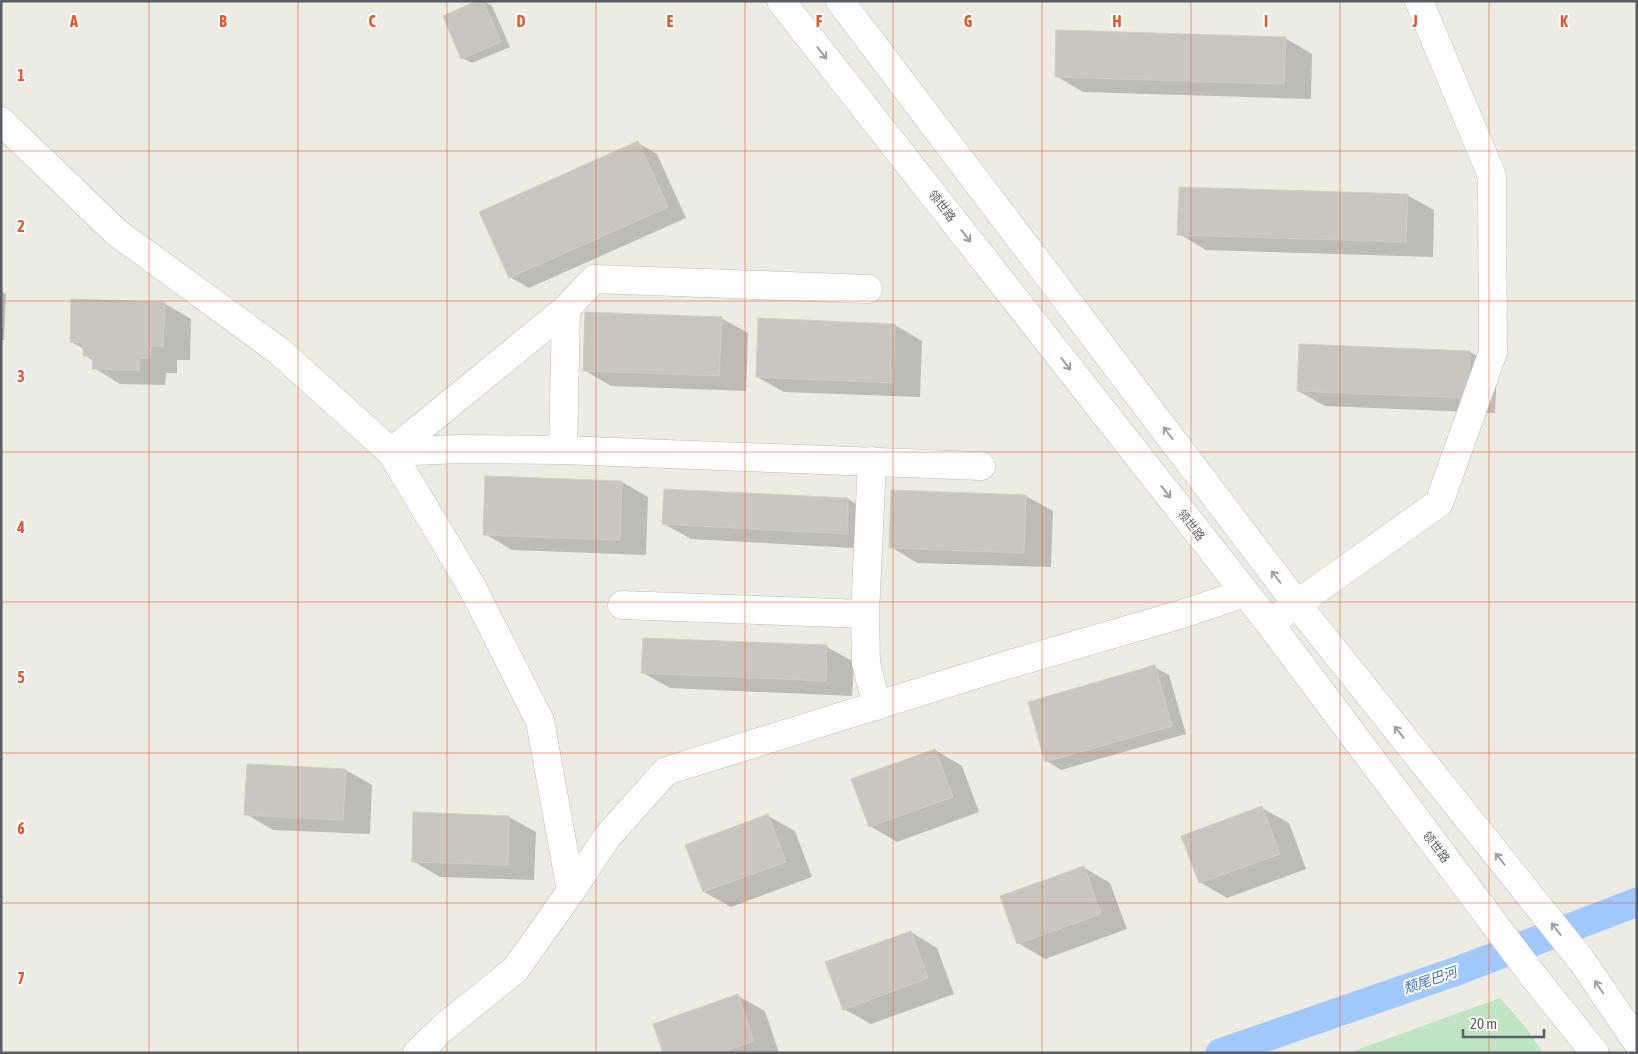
<svg xmlns="http://www.w3.org/2000/svg" width="1638" height="1054" viewBox="0 0 1638 1054" font-family="'Asap Condensed','Noto Sans SC',sans-serif">
	<style>
		.green { fill: #bfe5c4 }
		.shadow { fill: #0003 }
		.lines { fill: none; stroke-linecap: round; stroke-linejoin: round }
		.canal { stroke: #a2c9fd; stroke-width: 29 }
		.building { fill: #c8c6bf; stroke: #d2cfc1 }
		.minor-casing { stroke: #babbc1; stroke-width: 29 }
		.minor { stroke: #fff; stroke-width: 28 }
		.oneway { stroke: #9c9ea1 }
		.grid { fill: none; stroke: #e6562f; stroke-width: 1; stroke-opacity: 0.55 }
		.labels { text-anchor: middle; stroke-width: 4; stroke-linejoin: round; paint-order: stroke }
		.street-label { font-size: 12px; fill: #5a5d63; stroke: #fff }
		.water-label { font-size: 14px; font-style: italic; fill: #4570c0; stroke: #fff }
		.grid-label { font-size: 16px; text-anchor: middle; font-weight: bold; fill: #e6562f; stroke: #fff; stroke-width: 4; stroke-linejoin: round; paint-order: stroke }
	</style>
	<rect width="100%" height="100%" fill="#edece2"/>
	<path class="green" d="M1500 998 1527 1029 1541 1050 1542 1053H1348Z"/>
	<path class="shadow" d="M480 1H484L492 6 510 47 472 63 462 58Z
		M1285 38 1312 54 1311 99 1083 92 1056 76Z
		M638 143 657 154 686 218 529 288 510 277Z
		M1407 195 1434 210 1433 257 1206 250 1179 234Z
		M1 291 6 294 4 340H1Z
		M164 303 191 319 190 360H177V373H166L165 385 120 384 94 368V361L84 355V349L71 342Z
		M721 318 748 333 746 391 611 386 584 370Z
		M759 320 895 325 922 341 920 397 784 392 757 377Z
		M1470 352 1497 368 1495 413 1325 406 1298 391Z
		M622 482 648 497 646 555 512 550 485 534Z
		M665 490 848 499 875 515 873 549 691 539 664 524Z
		M893 491 1026 496 1053 511 1051 567 917 563 891 547Z
		M644 639 827 647 854 662 852 696 670 688 643 673Z
		M1154 667 1169 675 1186 734 1061 770 1047 761Z
		M935 750 962 766 979 812 897 842 870 826Z
		M346 770 372 785 370 834 273 830 246 814Z
		M1262 808 1289 823 1306 869 1227 898 1200 882Z
		M768 816 795 831 812 877 731 907 704 892Z
		M509 817 536 832 534 880 440 877 413 861Z
		M1083 867 1110 883 1127 929 1045 959 1018 943Z
		M911 932 937 948 954 994 871 1024 844 1009Z
		M738 996 765 1011 779 1053H665Z"/>
	<g class="lines">
		<path class="canal" d="M1220 1053 1457 971 1637 902"/>
	</g>
	<path class="building" d="M477 1H483L501 42 461 59 443 16Z
		M1056 30 1286 37 1284 84 1055 77Z
		M638 141 668 207 509 278 479 212Z
		M1179 187 1408 194 1406 242 1177 235Z
		M71 299 165 302 163 346 151 345 150 358H139V370L92 369 93 356H83V343L70 342Z
		M585 312 722 317 719 376 583 371Z
		M758 318 895 324 893 383 756 377Z
		M1299 344 1470 351 1468 398 1297 391Z
		M485 476 622 481 620 540 483 535Z
		M664 489 848 498 847 534 662 524Z
		M891 490 1026 495 1024 553 889 548Z
		M643 638 827 645 826 681 641 673Z
		M1155 665 1172 726 1045 762 1028 702Z
		M935 749 953 797 869 827 851 779Z
		M247 764 346 769 343 820 244 815Z
		M1262 806 1280 854 1199 883 1181 836Z
		M413 812 509 816 508 865 412 862Z
		M768 814 786 862 703 892 685 845Z
		M1084 866 1101 914 1017 944 1000 896Z
		M911 931 928 978 843 1010 825 962Z
		M738 994 754 1041 720 1053H663L653 1024Z"/>
	<g class="lines">
		<defs>
			<path id="minor" d="M781 1 1270 624 1534 977 1595 1053
				M840 1 1296 603 1582 961 1637 1042
				M1 121 116 232 279 351 391 452 473 589 540 721 571 891 515 970 443 1028 417 1053
				M868 289 594 279 566 309 391 452 459 449 563 450 981 466
				M563 450 566 309
				M622 605 865 614 872 461
				M865 614 866 663 877 706
				M1281 615 1439 503 1493 352 1492 176 1419 1
				M571 891 607 837 666 771 1000 667 1182 614 1245 593"/>
		</defs>
		<use href="#minor" class="minor-casing"/>
		<use href="#minor" class="minor"/>
	</g>
	<defs><path id="oneway-shaft" d="M-6 0H5M1.5-3L5.5 0L1.5 3" fill="none" stroke-width="1.6" stroke-linecap="round" stroke-linejoin="round" transform="scale(1.25)"/></defs>
	<g class="oneway">
		<use href="#oneway-shaft" transform="translate(822 53) rotate(52)"/>
		<use href="#oneway-shaft" transform="translate(966 236) rotate(52)"/>
		<use href="#oneway-shaft" transform="translate(1066 364) rotate(52)"/>
		<use href="#oneway-shaft" transform="translate(1168 433) rotate(-127)"/>
		<use href="#oneway-shaft" transform="translate(1166 492) rotate(52)"/>
		<use href="#oneway-shaft" transform="translate(1276 577) rotate(-127)"/>
		<use href="#oneway-shaft" transform="translate(1399 732) rotate(-129)"/>
		<use href="#oneway-shaft" transform="translate(1500 859) rotate(-129)"/>
		<use href="#oneway-shaft" transform="translate(1556 929) rotate(-128)"/>
		<use href="#oneway-shaft" transform="translate(1599 987) rotate(-124)"/>
	</g>
	<path class="grid" d="M149 1V1053M298 1V1053M447 1V1053M596 1V1053M745 1V1053M893 1V1053M1042 1V1053M1191 1V1053M1340 1V1053M1489 1V1053M1 151H1637M1 301H1637M1 452H1637M1 602H1637M1 753H1637M1 903H1637"/>
	<g class="labels">
		<g class="street-label">
			<text transform="translate(942 206) rotate(52)" y="4">领世路</text>
			<text transform="translate(1191 525) rotate(52)" y="4">领世路</text>
			<text transform="translate(1436 847) rotate(53)" y="4">领世路</text>
		</g>
		<g class="water-label">
			<text transform="translate(1430 980) rotate(-19)" y="5">颓尾巴河</text>
		</g>
	</g>
	<g class="grid-label">
		<text x="74" y="27">A</text>
		<text x="223" y="27">B</text>
		<text x="372" y="27">C</text>
		<text x="521" y="27">D</text>
		<text x="670" y="27">E</text>
		<text x="819" y="27">F</text>
		<text x="968" y="27">G</text>
		<text x="1117" y="27">H</text>
		<text x="1266" y="27">I</text>
		<text x="1415" y="27">J</text>
		<text x="1564" y="27">K</text>
		<text x="21" y="81">1</text>
		<text x="21" y="232">2</text>
		<text x="21" y="382">3</text>
		<text x="21" y="533">4</text>
		<text x="21" y="683">5</text>
		<text x="21" y="834">6</text>
		<text x="21" y="984">7</text>
	</g>
	<rect width="1638" height="1054" fill="none" stroke="#5a5d63" stroke-width="5"/>
	<path d="M1463 1029v8h81v-8" fill="none" stroke="#5a5d63" stroke-width="2.5"/>
	<text x="1470" y="1029" font-size="15" fill="#5a5d63" stroke="#ffffff" stroke-width="4" paint-order="stroke">20 m</text>
</svg>
